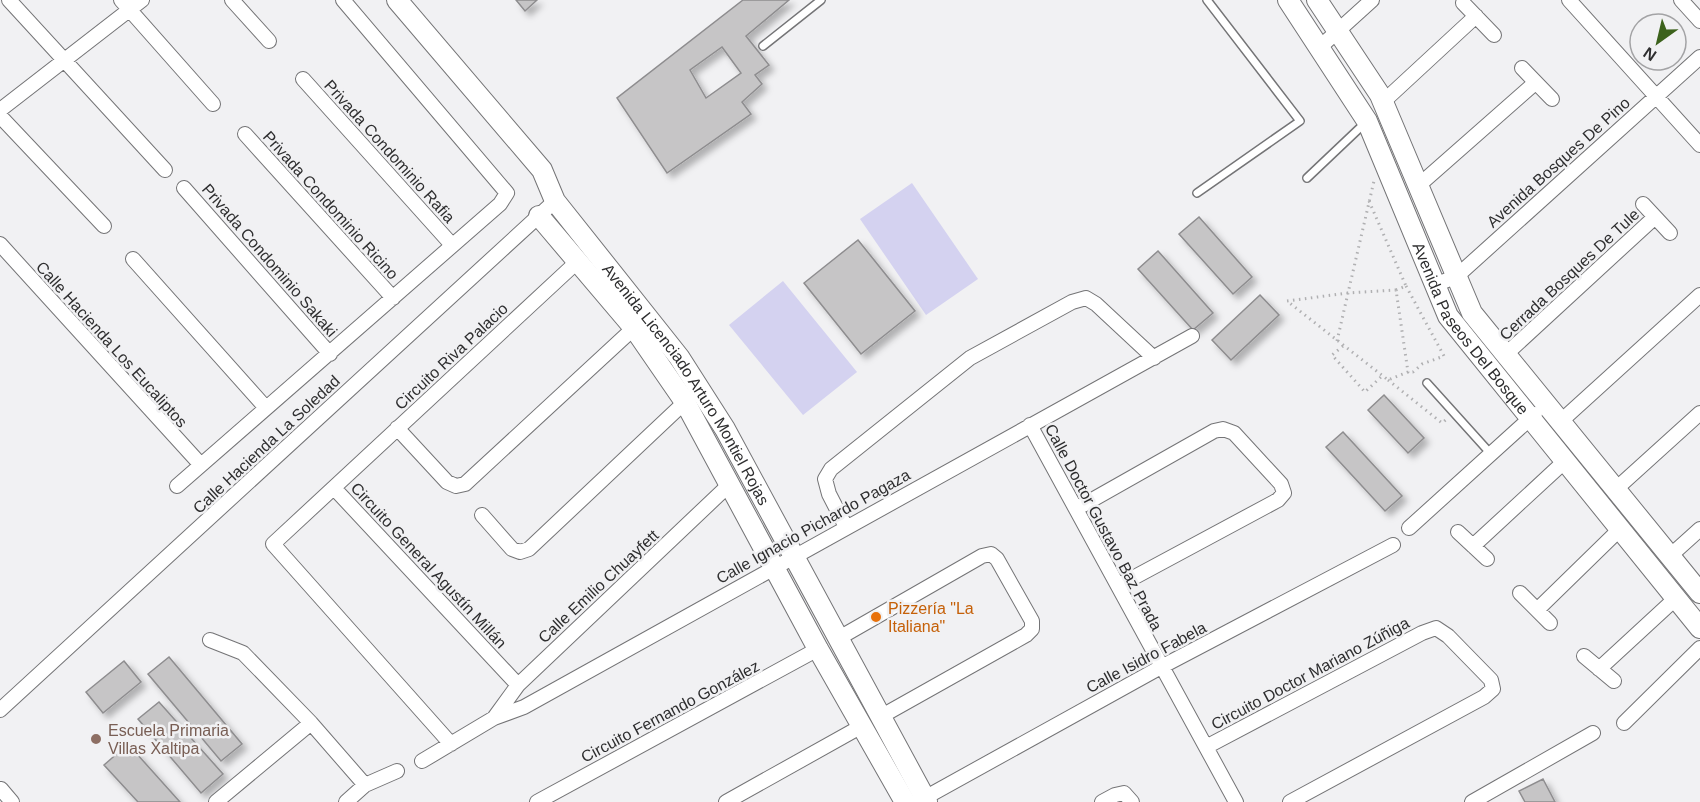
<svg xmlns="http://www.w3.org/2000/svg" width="1700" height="802" viewBox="0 0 1700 802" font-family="Arial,sans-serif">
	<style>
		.green { fill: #d4d2f0 }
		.building { fill: #c6c5c6; stroke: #8e8d8f; stroke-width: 1.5; fill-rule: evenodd; filter: url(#shadow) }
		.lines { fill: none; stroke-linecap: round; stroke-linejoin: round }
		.lane-casing { stroke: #747476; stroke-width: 10 }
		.street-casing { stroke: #747476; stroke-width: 16 }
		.secondary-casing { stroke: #747476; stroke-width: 22 }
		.path { stroke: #b0b0b2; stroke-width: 3; stroke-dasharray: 1.5 4.5; stroke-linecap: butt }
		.lane { stroke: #fff; stroke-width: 7 }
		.street { stroke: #fff; stroke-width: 14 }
		.secondary { stroke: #fff; stroke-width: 20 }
		.food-dot { fill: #e8710a; stroke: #f1f1f3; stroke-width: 2 }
		.education-dot { fill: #8d6e63; stroke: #f1f1f3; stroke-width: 2 }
		.labels { text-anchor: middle; stroke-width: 5; stroke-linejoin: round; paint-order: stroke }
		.street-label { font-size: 16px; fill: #2e2e2f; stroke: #f1f1f3 }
		.food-label { font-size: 16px; fill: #c56008; stroke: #f1f1f3; text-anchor: start }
		.education-label { font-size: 16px; fill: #785e54; stroke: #f1f1f3; text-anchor: start }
	</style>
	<defs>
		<filter id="shadow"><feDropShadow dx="5" dy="5" stdDeviation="3" flood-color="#0004"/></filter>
	</defs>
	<rect width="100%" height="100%" fill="#f1f1f3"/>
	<path class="green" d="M912 183 978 279 926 315 860 219Z
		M783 281 857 372 803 415 729 325Z"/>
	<path class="building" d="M516 0H537L525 11Z
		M743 0H789L746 36 769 65 755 75 762 84 742 102 751 114 667 173 617 98ZM722 47 741 73 706 98 690 70Z
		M1199 217 1252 277 1233 294 1179 234Z
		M858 240 915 311 861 354 804 283Z
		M1158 251 1213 313 1193 330 1138 269Z
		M1260 295 1279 315 1231 360 1212 340Z
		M1384 395 1424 438 1408 453 1368 410Z
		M1343 432 1402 496 1385 511 1326 447Z
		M169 657 242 744 221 761 148 674Z
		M124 661 141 682 103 713 86 692Z
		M159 702 223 774 201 793 138 719Z
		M128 744 180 802H138L104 765Z
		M1543 779 1555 802H1525L1519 791Z"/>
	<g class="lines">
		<defs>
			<path id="lane" d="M763 46 821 0
				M1307 178 1365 123
				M1197 193 1300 121 1207 0
				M1427 383 1491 454"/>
			<path id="street" d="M9 0 165 170
				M121 0 213 104
				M232 0 269 41
				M1569 0 1700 145
				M1681 0 1700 21
				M1463 3 1494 35
				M1319 48 1372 0
				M1522 68 1552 99
				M303 79 452 245
				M1383 102 1476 16
				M0 110 142 0
				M0 116 104 226
				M245 134 393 298
				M1418 186 1535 83
				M184 188 330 354
				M1643 204 1670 233
				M0 244 201 465
				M133 259 266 408
				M1435 285 1457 276 1700 57
				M1505 355 1655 217
				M1560 422 1700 295
				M1030 425 1236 802
				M397 428 447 482 456 486 465 484 634 328
				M177 486 500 204 507 193 343 0
				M334 488 518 685
				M1616 489 1700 413
				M1076 509 1214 431 1223 429 1234 433 1281 484 1284 493 1278 500 1118 586
				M482 515 512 549 520 552 529 549 685 402
				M846 527 829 494 825 479 831 469 970 358 1072 302 1086 298 1096 304 1154 358
				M1409 528 1535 414
				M1458 532 1487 559
				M1473 546 1564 462
				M1670 556 1700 529
				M1520 593 1550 623
				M1537 610 1619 530
				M839 638 982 556 991 554 997 559 1032 621V629L1026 635 880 717
				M210 640 243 653 311 723 365 785
				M1584 656 1614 681
				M1599 669 1675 599
				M0 710 555 201
				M494 718 518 685 731 483
				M1624 723 1700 648
				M451 744 273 544 578 261
				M1206 747 1422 633 1436 628 1448 636 1491 680 1493 689 1484 697 1290 802
				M422 761 494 718 524 707 1192 336
				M1 789 12 802
				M919 801 1161 667 1393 545
				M216 802 311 723
				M346 802 365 785 397 771
				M537 802 818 649
				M726 802 862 726
				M1102 802 1115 795 1124 793 1132 802
				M1472 802 1593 733"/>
			<g id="secondary">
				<path id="s1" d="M397 0 542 170 555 201 679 357 725 429 927 802"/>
				<path id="s2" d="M1288 0 1367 121 1448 316 1700 628"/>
				<path d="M1317 0 1380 95 1472 313 1700 593"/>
				<path d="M539 216 634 328 685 402 818 649 905 802"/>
			</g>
		</defs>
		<use href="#lane" class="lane-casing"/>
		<use href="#street" class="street-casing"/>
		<use href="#secondary" class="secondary-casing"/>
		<path class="path" d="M1369 201 1406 286 1396 290
			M1406 286 1444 356 1422 364 1413 372H1408
			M1337 341 1348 293 1396 290 1408 372 1388 380 1287 301 1348 293 1374 181
			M1343 346 1332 355 1365 392 1382 376
			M1388 380 1442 423 1448 418"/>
		<use href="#lane" class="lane"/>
		<use href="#street" class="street"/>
		<use href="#secondary" class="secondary"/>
	</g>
	<circle class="food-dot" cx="876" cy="617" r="6"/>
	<circle class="education-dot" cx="96" cy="739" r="6"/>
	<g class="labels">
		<g class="street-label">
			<text transform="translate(390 151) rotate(48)" y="6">Privada Condominio Rafia</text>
			<text transform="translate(1558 162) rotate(-42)" y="6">Avenida Bosques De Pino</text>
			<text transform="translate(331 205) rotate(48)" y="6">Privada Condominio Ricino</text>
			<text transform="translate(270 260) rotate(49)" y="6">Privada Condominio Sakaki</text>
			<text transform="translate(1569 274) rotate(-43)" y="6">Cerrada Bosques De Tule</text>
			<text dy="6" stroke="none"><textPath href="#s2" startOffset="378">Avenida Paseos Del Bosque</textPath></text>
			<text transform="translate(112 344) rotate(48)" y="6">Calle Hacienda Los Eucaliptos</text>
			<text transform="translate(451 356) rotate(-43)" y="6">Circuito Riva Palacio</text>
			<text dy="6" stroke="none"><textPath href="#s1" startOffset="483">Avenida Licenciado Arturo Montiel Rojas</textPath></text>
			<text transform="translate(266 444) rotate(-43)" y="6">Calle Hacienda La Soledad</text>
			<text transform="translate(813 526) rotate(-29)" y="6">Calle Ignacio Pichardo Pagaza</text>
			<text transform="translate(1104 527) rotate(62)" y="6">Calle Doctor Gustavo Baz Prada</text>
			<text transform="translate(429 565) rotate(47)" y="6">Circuito General Agustín Millán</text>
			<text transform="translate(598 586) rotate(-43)" y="6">Calle Emilio Chuayfett</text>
			<text transform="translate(1146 657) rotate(-28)" y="6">Calle Isidro Fabela</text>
			<text transform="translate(1310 673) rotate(-28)" y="6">Circuito Doctor Mariano Zúñiga</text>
			<text transform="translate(670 711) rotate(-28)" y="6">Circuito Fernando González</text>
		</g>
		<g class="food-label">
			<text x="888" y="614">Pizzería "La<tspan x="888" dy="18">Italiana"</tspan></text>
		</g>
		<g class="education-label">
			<text x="108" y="736">Escuela Primaria<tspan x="108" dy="18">Villas Xaltipa</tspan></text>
		</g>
	</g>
	<g transform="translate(1658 42) rotate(214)"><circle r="28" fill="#f1f1f3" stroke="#a3a3a5" stroke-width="1.5"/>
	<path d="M0-4.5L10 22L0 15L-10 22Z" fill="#3c621c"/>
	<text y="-9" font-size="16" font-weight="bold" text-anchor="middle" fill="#2e2e2f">N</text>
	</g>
</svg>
